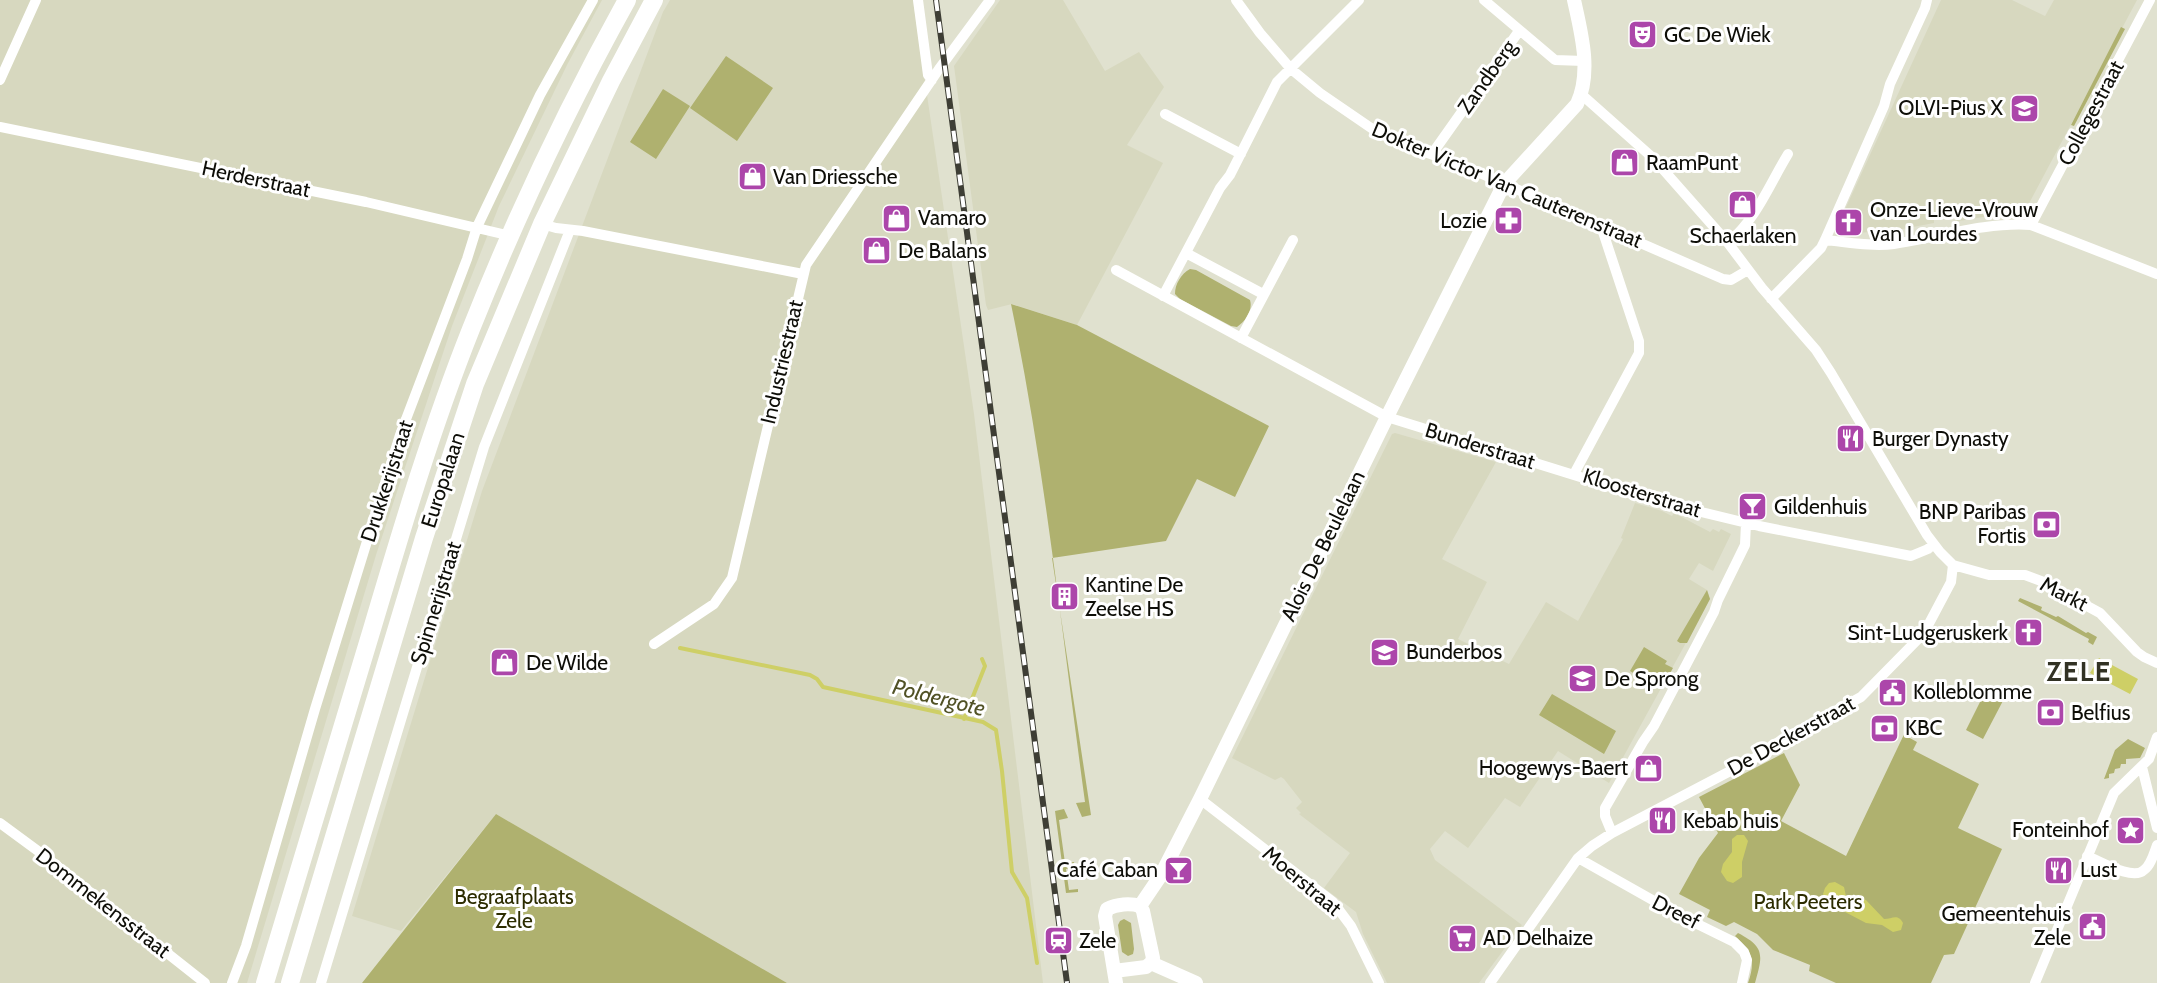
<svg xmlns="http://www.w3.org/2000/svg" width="2157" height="983" viewBox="0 0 2157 983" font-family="Cabin,sans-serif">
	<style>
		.built { fill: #d7d8bf }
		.green { fill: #afb16f }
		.water { fill: #cecf66 }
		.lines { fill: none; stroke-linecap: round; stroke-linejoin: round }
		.stream { stroke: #cecf66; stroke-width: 4 }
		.minor { stroke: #fff; stroke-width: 10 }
		.tertiary { stroke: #fff; stroke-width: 14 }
		.trunk { stroke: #fff; stroke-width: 18 }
		.rail-casing { stroke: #3e3e35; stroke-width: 6 }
		.rail { stroke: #fff; stroke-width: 4; stroke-dasharray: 11; stroke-linecap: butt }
		.labels { text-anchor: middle; stroke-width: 6; stroke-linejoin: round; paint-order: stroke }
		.poi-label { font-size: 21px; fill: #0e0e08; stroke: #fff; text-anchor: start }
		.street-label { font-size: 21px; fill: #0e0e08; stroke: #fff }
		.park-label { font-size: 21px; fill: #2c2c00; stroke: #fff }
		.water-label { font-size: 22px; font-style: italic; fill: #515226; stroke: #fff }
		.district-label { font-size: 27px; font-weight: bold; letter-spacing: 1.5px; fill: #323224; stroke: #fff }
	</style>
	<rect width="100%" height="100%" fill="#e0e1cf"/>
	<path class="built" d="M0 0H602L567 65 499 206 452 326 376 555 247 983H0Z
		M670 0H913L974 414 1043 983H787L496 814 401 931 352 916 482 491 663 12Z
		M1000 0H1063L1105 71 1139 52 1164 87 1127 145 1163 163 1077 325 1012 304 988 310 986 305 954 66Z
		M1941 0H2012L2045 16 2054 0H2137L2026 209 1966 220 1957 221 1956 216 1934 219V223L1897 230 1844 234 1852 226 1842 216Z
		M1395 433 1496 462 1442 559 1487 582 1458 639 1509 664 1546 602 1578 621 1623 539 1621 538 1635 503 1662 511 1672 516 1674 513 1710 532 1713 529 1719 532 1721 529 1731 534 1713 571 1699 563 1689 579 1707 590 1710 599 1609 783 1558 751 1520 807 1505 798 1468 848 1445 831 1430 849 1435 860 1522 925 1479 983H1387L1363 934 1356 912 1324 888 1350 853 1299 814 1301 813 1296 808 1302 802 1284 779 1281 777 1275 780 1232 758 1392 434Z"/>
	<path class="green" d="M2121 27 2125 29 2074 126 2071 125Z
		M726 56 773 88 737 141 690 108Z
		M663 89 690 106 656 159 630 142Z
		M1190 269 1196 270 1250 300C1253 310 1246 321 1237 327L1231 326 1180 299 1175 294C1175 284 1181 274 1190 269Z
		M1011 304 1077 325 1269 426 1235 497 1197 479 1166 541 1052 558 1091 815 1082 817 1076 803 1085 802C1062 635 1045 468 1011 304Z
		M1707 590 1710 599 1687 643H1680L1677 641Z
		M2020 598 2042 607 2041 610 2056 617 2058 616 2086 633 2088 632 2097 637 2093 645 2088 642 2089 639 2018 601Z
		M1644 647 1667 661 1665 664 1673 668 1661 689 1630 671Z
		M1988 686 2006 695 1983 739 1966 730Z
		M1552 694 1616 731 1604 754 1539 715Z
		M1908 726 1913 729 1908 737 1917 742 1913 750 1979 784 1958 828 2002 849 1954 954 1944 955 1931 983H1836L1809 971 1810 965 1773 950 1757 934 1734 922 1726 926 1707 917 1710 910 1679 894 1699 858 1718 833 1699 797 1784 753 1800 785 1781 821 1846 856Z
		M2128 739 2145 748 2140 758 2126 759V764H2121L2120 768 2115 769 2114 773 2109 774V778L2104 779 2115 750Z
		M1064 809 1068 818 1059 820 1065 863 1074 862 1075 867 1066 869 1069 890 1078 889V892L1066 893 1055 811Z
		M496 814 787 983H362Z
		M1124 919 1131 923 1134 949 1133 954 1128 956 1122 952 1118 925 1120 921Z
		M1738 933C1765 947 1763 955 1755 983H1748C1756 960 1752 951 1735 936Z"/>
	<path class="water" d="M2099 658 2138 679 2130 694 2090 673Z
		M1737 835H1744L1748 841 1742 862V877L1733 883 1727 881 1721 872 1723 864 1732 852V839Z
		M1835 882 1844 887 1846 896 1849 897 1850 895 1866 900 1884 919C1892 919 1898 913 1903 923L1901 930 1893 932 1882 925 1866 923 1826 902 1823 894 1825 888 1829 883Z"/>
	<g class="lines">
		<path class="stream" d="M680 648 810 675 817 679 823 687 983 722 996 730 1002 771 1012 872 1027 898 1037 963
			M964 719 985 666 982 659"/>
		<path class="minor" d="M918 0 928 75 932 80
			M1236 0 1260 33 1291 69 1320 93 1374 130 1402 144 1459 164 1723 279 1731 280 1748 270
			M1484 0 1555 60 1584 61
			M0 80 36 0
			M1581 94 1653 158 1728 243 1762 288 1816 350 1831 373 1927 535 1940 552 1953 565
			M1165 114 1241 154
			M0 127 366 202 511 236
			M1432 154 1519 31
			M542 224 556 228 583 231 803 274
			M2031 225 2150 0
			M1825 240C1847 242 1872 247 1894 244 1940 237 1985 222 2031 225L2157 274
			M1728 243C1757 218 1768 187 1788 154
			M1186 253 1263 294
			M1116 270 1387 417 1664 503 1759 526 1911 556 1928 549 1933 544
			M1163 296 1220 188 1230 175 1277 82 1359 0
			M1771 299 1821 248 1825 240 1884 106 1890 84 1925 8 1927 0
			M1241 338 1293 240
			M1574 474 1639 353V341L1601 226
			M1953 565 1989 575H2025L2041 581 2100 613 2137 652 2144 657 2157 663
			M654 644 714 604 732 578 806 265 939 69 990 0
			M2142 767 2157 828
			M1200 799 1333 902 1351 926 1379 983
			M0 823 38 851 205 983
			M1612 833 1605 816V808L1643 742 1654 726 1714 612 1718 600 1745 545 1746 523
			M2087 856C2100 861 2133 881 2144 870 2151 865 2154 853 2157 845
			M1578 858 1679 915 1734 942 1744 952 1747 960 1742 983
			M232 983 246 946 315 709 400 435 467 259 477 227 540 95 593 0
			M321 983 484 447 570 230
			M1490 983 1578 858 1592 846 1612 833 1755 758 1780 741 1861 697 1924 633 1951 582 1953 565
			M2035 983 2114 793 2149 759 2157 737"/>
		<path class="tertiary" d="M1140 906 1161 875 1200 799 1387 417 1504 184 1577 104C1592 72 1581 32 1574 0
			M1140 906 1143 911 1153 958 1151 963
			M1151 963 1196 983
			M1114 971 1146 967 1151 963
			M1116 983 1105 916 1107 909C1117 904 1130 903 1140 906"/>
		<path class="trunk" d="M265 983C300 865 336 747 372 629 402 528 432 427 471 329 516 216 568 106 627 0
			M290 983 424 538 475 384 542 224 611 81 654 0"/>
		<defs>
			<path id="rail" d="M936 0 1067 983"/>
		</defs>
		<use href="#rail" class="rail-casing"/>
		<use href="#rail" class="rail"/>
	</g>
	<defs>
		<symbol id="theatre-square" viewBox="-11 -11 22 22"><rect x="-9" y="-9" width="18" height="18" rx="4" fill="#ac46aa" stroke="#fff"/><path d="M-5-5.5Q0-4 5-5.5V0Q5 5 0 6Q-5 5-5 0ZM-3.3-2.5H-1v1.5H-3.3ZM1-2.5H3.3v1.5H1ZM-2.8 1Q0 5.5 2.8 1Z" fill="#fff"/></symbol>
		<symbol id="school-square" viewBox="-11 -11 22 22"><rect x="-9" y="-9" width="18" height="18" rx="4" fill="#ac46aa" stroke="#fff"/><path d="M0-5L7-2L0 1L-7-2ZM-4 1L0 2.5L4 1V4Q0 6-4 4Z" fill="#fff"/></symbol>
		<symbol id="shop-square" viewBox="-11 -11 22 22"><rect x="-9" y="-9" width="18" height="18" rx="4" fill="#ac46aa" stroke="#fff"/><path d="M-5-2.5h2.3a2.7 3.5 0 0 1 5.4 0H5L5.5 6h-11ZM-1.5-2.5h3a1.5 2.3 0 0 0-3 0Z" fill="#fff"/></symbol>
		<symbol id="pharmacy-square" viewBox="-11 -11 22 22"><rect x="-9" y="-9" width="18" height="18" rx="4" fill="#ac46aa" stroke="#fff"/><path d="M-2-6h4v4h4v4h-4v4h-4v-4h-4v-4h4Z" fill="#fff"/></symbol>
		<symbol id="church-square" viewBox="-11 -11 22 22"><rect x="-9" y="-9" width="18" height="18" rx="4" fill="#ac46aa" stroke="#fff"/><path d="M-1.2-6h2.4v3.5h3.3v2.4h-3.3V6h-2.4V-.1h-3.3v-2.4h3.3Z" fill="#fff"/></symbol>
		<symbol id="restaurant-square" viewBox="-11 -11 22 22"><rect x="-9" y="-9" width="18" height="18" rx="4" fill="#ac46aa" stroke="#fff"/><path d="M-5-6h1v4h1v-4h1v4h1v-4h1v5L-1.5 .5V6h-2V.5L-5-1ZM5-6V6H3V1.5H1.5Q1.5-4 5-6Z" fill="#fff"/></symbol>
		<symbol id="bar-square" viewBox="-11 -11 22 22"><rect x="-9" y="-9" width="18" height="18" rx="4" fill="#ac46aa" stroke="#fff"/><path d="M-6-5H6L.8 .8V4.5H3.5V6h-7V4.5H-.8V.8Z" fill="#fff"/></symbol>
		<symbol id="bank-square" viewBox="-11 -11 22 22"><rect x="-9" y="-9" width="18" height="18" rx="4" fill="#ac46aa" stroke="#fff"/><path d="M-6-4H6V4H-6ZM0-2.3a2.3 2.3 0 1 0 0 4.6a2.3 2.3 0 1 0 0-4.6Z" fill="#fff"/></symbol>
		<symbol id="building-square" viewBox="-11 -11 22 22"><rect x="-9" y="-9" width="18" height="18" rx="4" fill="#ac46aa" stroke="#fff"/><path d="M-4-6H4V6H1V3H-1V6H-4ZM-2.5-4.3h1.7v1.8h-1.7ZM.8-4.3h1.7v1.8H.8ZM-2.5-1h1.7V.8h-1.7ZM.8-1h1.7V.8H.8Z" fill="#fff"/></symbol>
		<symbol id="civic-square" viewBox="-11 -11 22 22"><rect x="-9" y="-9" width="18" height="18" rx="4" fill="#ac46aa" stroke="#fff"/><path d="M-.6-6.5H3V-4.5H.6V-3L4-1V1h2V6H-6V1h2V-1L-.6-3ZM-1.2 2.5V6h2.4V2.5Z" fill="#fff"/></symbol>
		<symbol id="sight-square" viewBox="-11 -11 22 22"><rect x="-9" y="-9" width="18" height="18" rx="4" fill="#ac46aa" stroke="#fff"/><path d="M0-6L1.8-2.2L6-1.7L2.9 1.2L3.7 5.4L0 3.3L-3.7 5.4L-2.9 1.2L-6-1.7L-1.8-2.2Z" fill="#fff"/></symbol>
		<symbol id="supermarket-square" viewBox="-11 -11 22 22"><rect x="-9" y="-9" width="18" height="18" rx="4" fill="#ac46aa" stroke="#fff"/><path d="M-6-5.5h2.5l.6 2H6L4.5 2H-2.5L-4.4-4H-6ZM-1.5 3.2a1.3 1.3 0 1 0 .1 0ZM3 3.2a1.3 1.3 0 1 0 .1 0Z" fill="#fff"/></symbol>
		<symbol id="station-square" viewBox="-11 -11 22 22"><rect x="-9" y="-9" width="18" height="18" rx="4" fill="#ac46aa" stroke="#fff"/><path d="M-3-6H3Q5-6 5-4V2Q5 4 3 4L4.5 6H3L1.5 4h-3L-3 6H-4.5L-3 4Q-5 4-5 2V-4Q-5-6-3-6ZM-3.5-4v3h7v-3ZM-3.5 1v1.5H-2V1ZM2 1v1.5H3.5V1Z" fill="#fff"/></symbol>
	</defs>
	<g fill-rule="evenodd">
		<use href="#theatre-square" x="1626" y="18" width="33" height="33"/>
		<use href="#school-square" x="2008" y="92" width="33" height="33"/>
		<use href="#shop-square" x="1608" y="146" width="33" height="33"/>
		<use href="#shop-square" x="736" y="160" width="33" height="33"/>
		<use href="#shop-square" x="1726" y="188" width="33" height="33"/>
		<use href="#shop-square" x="880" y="202" width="33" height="33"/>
		<use href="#pharmacy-square" x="1492" y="204" width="33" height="33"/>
		<use href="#church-square" x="1832" y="206" width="33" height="33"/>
		<use href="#shop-square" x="860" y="234" width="33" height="33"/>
		<use href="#restaurant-square" x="1834" y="422" width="33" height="33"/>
		<use href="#bar-square" x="1736" y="490" width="33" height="33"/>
		<use href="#bank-square" x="2030" y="508" width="33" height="33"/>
		<use href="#building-square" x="1048" y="580" width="33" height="33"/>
		<use href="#church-square" x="2012" y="616" width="33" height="33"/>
		<use href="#school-square" x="1368" y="636" width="33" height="33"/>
		<use href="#shop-square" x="488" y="646" width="33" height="33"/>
		<use href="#school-square" x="1566" y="662" width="33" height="33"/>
		<use href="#civic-square" x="1876" y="676" width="33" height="33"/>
		<use href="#bank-square" x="2034" y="696" width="33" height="33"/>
		<use href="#bank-square" x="1868" y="712" width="33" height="33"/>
		<use href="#shop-square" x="1632" y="752" width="33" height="33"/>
		<use href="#restaurant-square" x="1646" y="804" width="33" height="33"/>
		<use href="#sight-square" x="2114" y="814" width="33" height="33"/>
		<use href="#bar-square" x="1162" y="854" width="33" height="33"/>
		<use href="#restaurant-square" x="2042" y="854" width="33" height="33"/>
		<use href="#civic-square" x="2076" y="910" width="33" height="33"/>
		<use href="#supermarket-square" x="1446" y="922" width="33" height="33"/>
		<use href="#station-square" x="1042" y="924" width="33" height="33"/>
	</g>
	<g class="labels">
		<g class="poi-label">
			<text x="1664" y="42">GC De Wiek</text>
			<text x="2003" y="115" text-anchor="end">OLVI-Pius X</text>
			<text x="1646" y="170">RaamPunt</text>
			<text x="773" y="184">Van Driessche</text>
			<text x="1870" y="217">Onze-Lieve-Vrouw<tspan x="1870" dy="24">van Lourdes</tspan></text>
			<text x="918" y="225">Vamaro</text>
			<text x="1487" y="228" text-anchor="end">Lozie</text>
			<text x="1743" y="243" text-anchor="middle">Schaerlaken</text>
			<text x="898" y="258">De Balans</text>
			<text x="1872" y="446">Burger Dynasty</text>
			<text x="1774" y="514">Gildenhuis</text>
			<text x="2026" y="519" text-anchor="end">BNP Paribas<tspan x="2026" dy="24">Fortis</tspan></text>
			<text x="1085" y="592">Kantine De<tspan x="1085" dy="24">Zeelse HS</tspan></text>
			<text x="2008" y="640" text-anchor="end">Sint-Ludgeruskerk</text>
			<text x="1406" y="659">Bunderbos</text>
			<text x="526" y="670">De Wilde</text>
			<text x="1604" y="686">De Sprong</text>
			<text x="1913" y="699">Kolleblomme</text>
			<text x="2071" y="720">Belfius</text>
			<text x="1905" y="735">KBC</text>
			<text x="1628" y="775" text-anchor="end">Hoogewys-Baert</text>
			<text x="1683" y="828">Kebab huis</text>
			<text x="2109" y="837" text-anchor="end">Fonteinhof</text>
			<text x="1158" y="877" text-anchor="end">Café Caban</text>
			<text x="2080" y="877">Lust</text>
			<text x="2071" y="921" text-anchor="end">Gemeentehuis<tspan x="2071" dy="24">Zele</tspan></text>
			<text x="1483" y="945">AD Delhaize</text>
			<text x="1079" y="948">Zele</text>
		</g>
		<g class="street-label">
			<text transform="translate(1487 77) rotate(-55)" y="7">Zandberg</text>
			<text transform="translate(2091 113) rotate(-62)" y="7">Collegestraat</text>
			<text transform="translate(256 179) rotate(12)" y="7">Herderstraat</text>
			<text transform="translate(1507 185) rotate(23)" y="7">Dokter Victor Van Cauterenstraat</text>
			<text transform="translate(782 362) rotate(-77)" y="7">Industriestraat</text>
			<text transform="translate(1480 446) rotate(17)" y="7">Bunderstraat</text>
			<text transform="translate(443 480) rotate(-72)" y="7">Europalaan</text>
			<text transform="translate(387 481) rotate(-72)" y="7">Drukkerijstraat</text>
			<text transform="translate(1642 493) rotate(17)" y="7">Kloosterstraat</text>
			<text transform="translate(1323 546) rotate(-64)" y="7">Alois De Beulelaan</text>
			<text transform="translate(2064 594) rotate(27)" y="7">Markt</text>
			<text transform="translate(436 603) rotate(-73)" y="7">Spinnerijstraat</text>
			<text transform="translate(1791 736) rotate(-29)" y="7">De Deckerstraat</text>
			<text transform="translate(1302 881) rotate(40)" y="7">Moerstraat</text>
			<text transform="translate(103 903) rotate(38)" y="7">Dommekensstraat</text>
			<text transform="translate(1676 912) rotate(27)" y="7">Dreef</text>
		</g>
		<g class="park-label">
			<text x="514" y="904">Begraafplaats<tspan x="514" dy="24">Zele</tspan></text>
			<text x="1808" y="909">Park Peeters</text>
		</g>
		<g class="water-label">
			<text transform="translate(939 697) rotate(14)" y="8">Poldergote</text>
		</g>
		<g class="district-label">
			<text x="2079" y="681">ZELE</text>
		</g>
	</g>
</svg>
